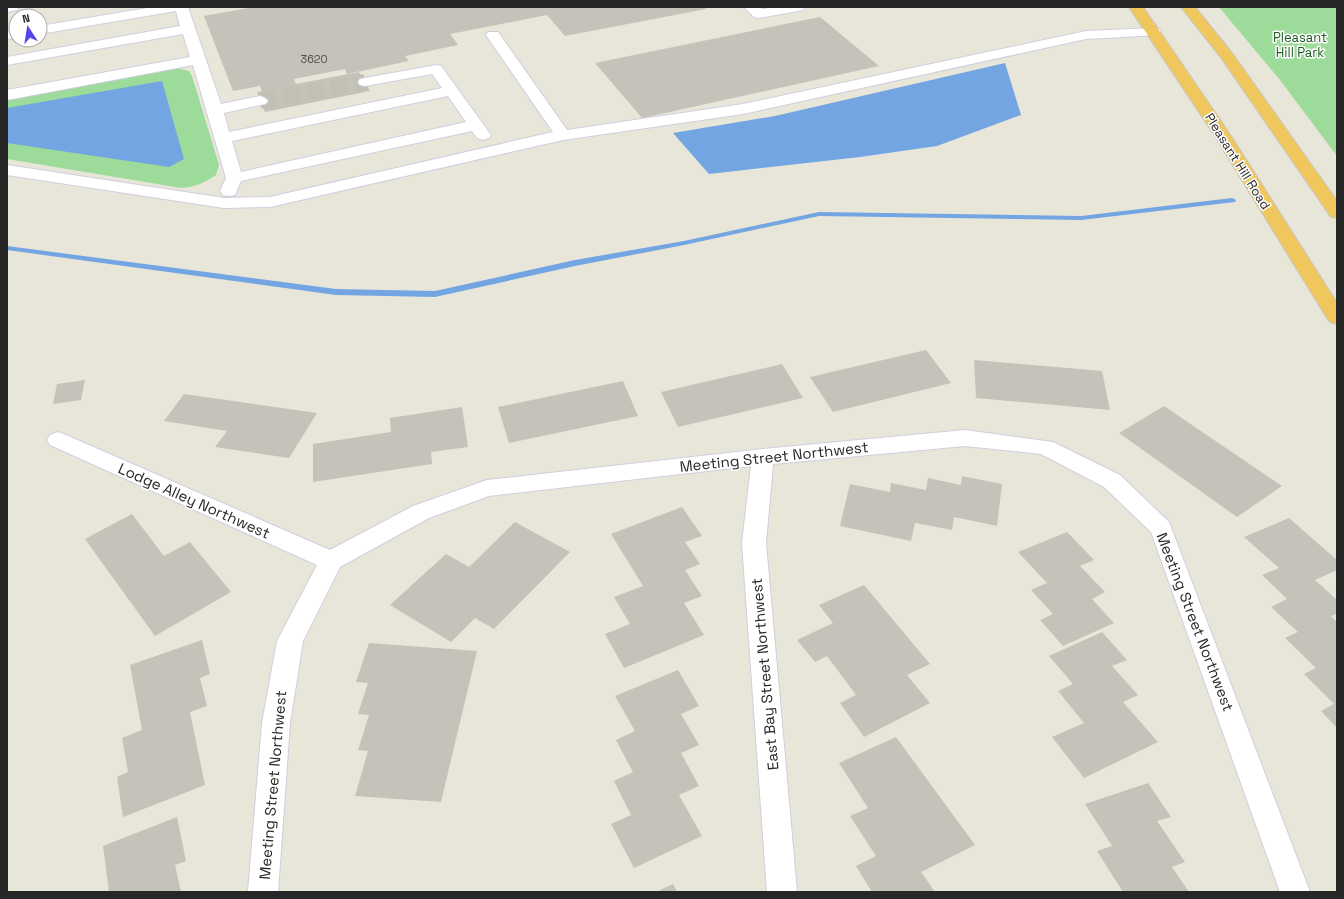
<svg xmlns="http://www.w3.org/2000/svg" width="1344" height="899" viewBox="0 0 1344 899" font-family="'Space Grotesk',sans-serif">
	<style>
		.green { fill: #9cdb99 }
		.water { fill: #73a5e3 }
		.lines { fill: none; stroke-linecap: round; stroke-linejoin: round }
		.stream { fill: #73a5e3; fill-rule: evenodd }
		.building { fill: #c4c2b9 }
		.minor-tunnel { stroke: #c1c0b5; stroke-width: 16; stroke-dasharray: 16 8; stroke-linecap: butt }
		.minor-casing { stroke: #d0cedf; stroke-width: 2 }
		.highway-casing { stroke: #c7c7c7; stroke-width: 2 }
		.minor { fill: #fff; fill-rule: evenodd }
		.highway { fill: #f0c75c; fill-rule: evenodd }
		.labels { text-anchor: middle; stroke-width: 3; stroke-linejoin: round; paint-order: stroke }
		.far-number-label { font-size: 11px; fill: #4e4e4c }
		.far-park-label { font-size: 13px; fill: #1e5c23; stroke: #fff }
		.far-street-label { font-size: 13px; fill: #272727; stroke: #fff }
		.street-label { font-size: 15px; fill: #272727; stroke: #fff }
	</style>
	<rect width="100%" height="100%" fill="#e8e6d9"/>
	<path class="green" d="M1219 7H1337V156L1280 80Z
		M177 68 189 71 192 76 219 165 216 175C204 183 195 187 181 188L7 159V97L164 69Z"/>
	<path class="water" d="M1005 63 1021 115 937 146 860 157 709 174 673 133 775 116Z
		M162 81 184 159 169 167 7 143V108Z"/>
	<g class="lines">
		<path class="stream" d="M1232 198 1236 200 1235 202 1081 220 819 216 684 245 575 266 435 297 336 295 7 250V246L336 289 435 291 575 260 684 241 819 212 1081 216Z"/>
	</g>
	<path class="building" d="M254 7H704L706 9 565 36 547 15 450 34 458 45 405 56 409 61 347 74 345 69 294 79 296 84 359 72 370 91 265 112 257 92 262 91 260 86 233 91 204 16Z
		M820 17 879 66 642 118 595 63Z
		M926 350 951 383 833 412 810 377Z
		M974 360 1102 371 1110 410 976 398Z
		M782 364 803 398 678 427 661 392Z
		M85 380 81 400 53 404 57 384Z
		M623 381 638 416 509 443 498 407Z
		M184 394 317 413 289 458 215 447 227 431 164 421Z
		M1164 406 1282 486 1237 517 1119 433Z
		M462 407 468 447 431 452 432 464 313 482V444L391 432 390 418Z
		M962 476 1002 484 997 526 954 517 952 530 915 523 911 541 840 526 850 484 890 492 891 483 926 490 928 478 961 485Z
		M682 507 702 536 685 542 700 564 685 570 702 596 684 603 704 635 624 668 605 634 630 624 614 597 643 586 611 534Z
		M132 514 164 556 190 542 231 592 155 636 85 539Z
		M1289 518 1337 560V570L1315 580 1337 600V614L1331 616 1337 622V728L1321 711 1334 704 1304 674 1316 668 1285 638 1298 632 1271 607 1287 599 1262 575 1279 568 1244 537Z
		M515 522 570 552 494 629 475 618 451 642 390 605 446 554 469 567Z
		M1067 532 1094 560 1080 566 1105 592 1092 599 1114 623 1063 646 1040 620 1053 614 1031 590 1047 583 1018 552Z
		M864 585 930 664 907 675 930 703 864 737 840 703 856 695 827 656 815 662 797 640 833 623 819 605Z
		M1102 632 1127 660 1112 666 1138 695 1123 702 1158 742 1084 778 1052 737 1084 723 1058 691 1073 684 1049 656Z
		M202 640 210 674 200 678 207 706 190 712 205 785 123 817 117 777 128 772 122 738 142 730 130 665Z
		M369 643 477 651 441 802 355 796 368 751 358 750 369 715 358 714 368 683 356 682Z
		M678 670 699 706 681 714 699 745 681 753 699 786 679 795 702 836 634 868 611 824 631 815 614 781 633 772 616 740 635 731 615 696Z
		M896 737 975 845 921 872 935 892H872L856 866 876 856 850 816 868 808 839 763Z
		M1148 783 1171 817 1157 821 1185 862 1172 867 1189 892H1123L1097 851 1112 846 1085 804Z
		M177 817 186 861 175 865 181 892H109L103 846Z
		M673 884 677 892H656Z"/>
	<g class="lines">
		<path class="minor-tunnel" d="M260 101 365 82"/>
		<defs>
			<path id="minor" d="M7 7H19L17 10 7 12Z
				M153 7H188L221 104 260 96 265 98 268 101 265 104 224 113 229 132 442 88 432 74 365 86 360 85 358 82 360 79 365 78 436 65 441 66 491 135 489 138 483 140 477 138 472 131 241 181 235 195 229 196 223 195 220 191 226 178 193 65 7 100V90L190 57 183 34 7 65V57L180 26 176 11 40 34V26ZM448 96 466 122 241 172 232 141Z
				M744 7H759L762 9 775 7H805L803 10 798 11 759 18 754 17Z
				M1154 28 1159 29 1161 32 1159 35 1086 39 743 114 563 140 270 207 224 208 7 175V165L224 198 270 197 553 132 486 35 488 32H498L567 130 743 104 1086 31Z
				M16 30V38L7 39V31Z
				M965 430 1053 442 1120 475 1169 522 1310 892H1280L1151 532 1104 487 1041 454 965 446 773 464 766 543 797 892H767L742 543 751 466 489 496 429 518 340 567 303 641 290 723 278 892H248L262 723 277 641 317 565 50 445 47 440 50 435 58 432 66 435 330 550 413 506 487 480 763 449Z"/>
			<path id="highway" d="M1129 7H1143L1231 136 1337 303V324L1330 322 1327 318 1215 136Z
				M1181 7H1195L1232 53 1337 201V218L1331 217 1222 59Z"/>
		</defs>
		<use href="#minor" class="minor-casing"/>
		<use href="#highway" class="highway-casing"/>
		<use href="#minor" class="minor"/>
		<use href="#highway" class="highway"/>
	</g>
	<g class="labels">
		<g class="far-number-label">
			<text x="314" y="63">3620</text>
		</g>
		<g class="far-park-label">
			<text x="1300" y="42">Pleasant<tspan x="1300" dy="15">Hill Park</tspan></text>
		</g>
		<g class="far-street-label">
			<text transform="translate(1238 161) rotate(58)" y="5">Pleasant Hill Road</text>
		</g>
		<g class="street-label">
			<text transform="translate(774 457) rotate(-6)" y="5">Meeting Street Northwest</text>
			<text transform="translate(194 501) rotate(24)" y="5">Lodge Alley Northwest</text>
			<text transform="translate(1195 622) rotate(69)" y="5">Meeting Street Northwest</text>
			<text transform="translate(765 674) rotate(-95)" y="5">East Bay Street Northwest</text>
			<text transform="translate(273 785) rotate(-85)" y="5">Meeting Street Northwest</text>
		</g>
	</g>
	<rect width="1344" height="899" fill="none" stroke="#272727" stroke-width="16"/>
	<g transform="translate(28 28) rotate(348)"><circle r="19" fill="#ffffff" stroke="#a9a9a9"/>
	<path d="M0-3L7 15L0 10L-7 15Z" fill="#5544ea"/>
	<text y="-6" font-size="11" font-weight="bold" text-anchor="middle" fill="#272727">N</text>
	</g>
</svg>
